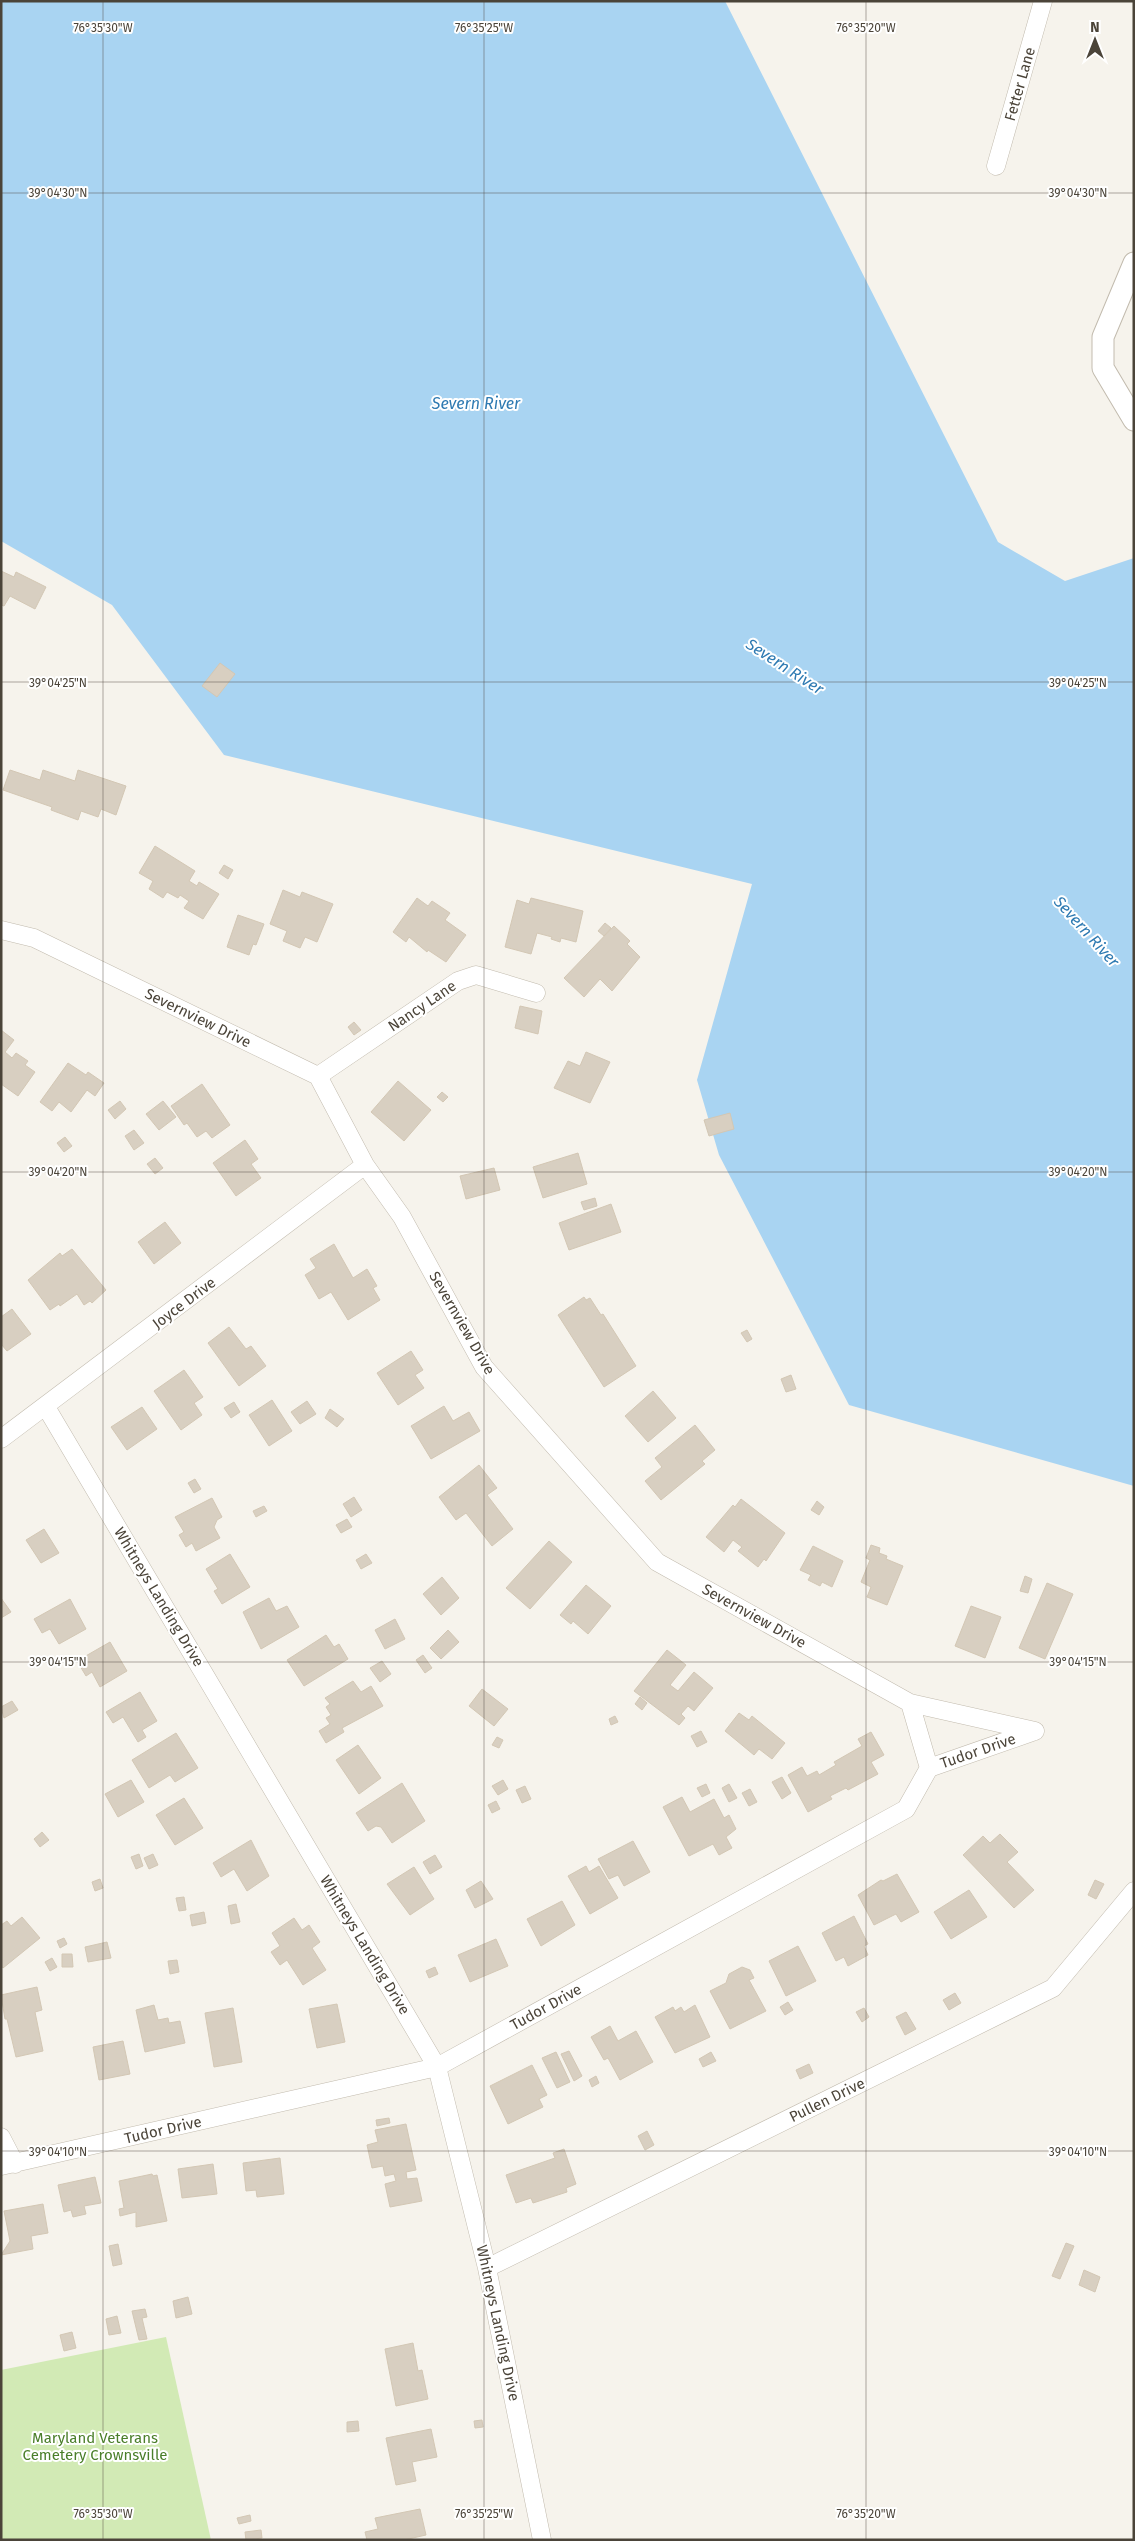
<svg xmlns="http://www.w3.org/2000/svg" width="1135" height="2541" viewBox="0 0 1135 2541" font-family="'Fira Sans',sans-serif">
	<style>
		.green { fill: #d2eab5 }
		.water { fill: #a9d4f2 }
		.building { fill: #d8cfc1; stroke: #d3c7b4 }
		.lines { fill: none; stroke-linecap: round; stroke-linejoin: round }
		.minor-casing { stroke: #c2bbae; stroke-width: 19 }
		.tertiary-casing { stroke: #c2bbae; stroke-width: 23 }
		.minor { stroke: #fff; stroke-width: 18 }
		.tertiary { stroke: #fff; stroke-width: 21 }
		.ticks { fill: none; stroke: #4b4439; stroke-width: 1; stroke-opacity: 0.45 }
		.labels { text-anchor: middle; stroke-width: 4; stroke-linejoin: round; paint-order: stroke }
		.street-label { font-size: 15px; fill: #4b4439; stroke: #fff }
		.park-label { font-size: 15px; fill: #4a7f2a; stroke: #fff }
		.water-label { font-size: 16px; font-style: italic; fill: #2e7ab2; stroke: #fff }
		.ticks-label { font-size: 12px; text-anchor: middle; fill: #4b4439; stroke: #fff; stroke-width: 4; stroke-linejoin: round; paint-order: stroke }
	</style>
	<rect width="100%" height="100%" fill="#f6f3ec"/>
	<path class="green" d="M166 2337 211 2540H1V2370Z"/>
	<path class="water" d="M1 1H725L998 542 1065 581 1134 558V1486L849 1405 719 1155 697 1080 752 884 224 755 112 605 1 541Z"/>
	<path class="building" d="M1 571 14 577 16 572 46 587 35 609 10 596 4 606 1 605Z
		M220 663 235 674 217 697 202 686Z
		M10 770 40 780 43 770 75 781 78 770 126 786 116 815 101 809 98 817 81 811 78 820 51 810 52 807 3 790Z
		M155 846 195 871 189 881 197 886 199 882 219 894 203 919 184 908 189 901 180 895 178 898 167 892 163 898 149 889 153 881 139 873Z
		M224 865 233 870 228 879 219 873Z
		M283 890 300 897 302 892 333 904 317 942 305 937 300 948 283 941 287 931 270 924Z
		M417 898 428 906 432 901 450 913 445 920 466 935 446 962 428 950 427 952 409 937 406 942 393 932Z
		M531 898 583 911 576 942 561 938 560 942 551 939 552 937 537 933 531 954 505 947 517 900 529 904Z
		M238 915 264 924 256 945 253 944 249 955 227 947Z
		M605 923 611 928 604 936 598 931Z
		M614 926 630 941 627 944 640 957 612 991 600 979 584 997 564 978Z
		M520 1006 542 1011 538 1034 515 1028Z
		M354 1022 361 1030 354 1035 348 1027Z
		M1 1030 14 1040 5 1052 12 1058 16 1053 28 1061 25 1065 35 1072 18 1096 1 1084Z
		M586 1052 610 1062 590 1103 554 1088 568 1061 580 1066Z
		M68 1063 86 1075 88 1072 104 1083 95 1096 87 1090 71 1112 59 1102 52 1111 40 1102Z
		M398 1081 431 1110 404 1141 371 1112Z
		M202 1084 230 1125 212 1138 206 1131 197 1137 187 1123 184 1125 171 1106Z
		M442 1092 448 1097 443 1102 437 1097Z
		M120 1101 126 1109 115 1119 108 1110Z
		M163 1101 176 1117 159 1130 146 1114Z
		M730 1113 734 1129 709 1136 704 1120Z
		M134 1130 144 1143 134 1150 125 1136Z
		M65 1137 72 1146 64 1152 57 1143Z
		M245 1140 258 1159 251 1164 261 1178 236 1196 213 1163Z
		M578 1153 587 1184 543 1198 533 1167Z
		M155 1158 163 1168 155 1174 147 1164Z
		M494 1168 500 1190 466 1199 460 1176Z
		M595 1198 597 1206 584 1210 581 1202Z
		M611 1204 621 1232 569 1250 559 1223Z
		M165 1222 181 1243 154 1264 138 1242Z
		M334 1244 353 1278 367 1269 377 1286 373 1288 380 1300 348 1320 331 1292 319 1299 305 1275 316 1268 310 1259Z
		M72 1249 106 1290 92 1303 90 1301 84 1305 77 1294 60 1306 59 1304 50 1310 28 1280 60 1253 62 1256Z
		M584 1297 586 1300 590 1298 601 1315 603 1314 636 1366 604 1387 558 1315Z
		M12 1309 31 1334 7 1351 1 1344V1317Z
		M229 1327 246 1349 251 1346 266 1366 239 1386 208 1343Z
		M747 1330 752 1339 747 1342 741 1333Z
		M411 1351 423 1370 415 1375 424 1388 398 1405 377 1373Z
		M184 1370 203 1397 194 1403 202 1415 181 1430 154 1391Z
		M791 1375 796 1389 786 1392 781 1379Z
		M653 1391 676 1418 648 1442 625 1416Z
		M272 1400 292 1431 269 1446 249 1415Z
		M307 1401 316 1414 300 1424 291 1412Z
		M234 1402 240 1412 231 1418 224 1408Z
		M444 1406 453 1421 469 1412 480 1431 431 1459 411 1426Z
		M142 1407 157 1429 127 1450 111 1427Z
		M330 1409 344 1419 337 1427 325 1418Z
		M695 1425 715 1450 702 1461 705 1464 661 1500 645 1481 662 1467 655 1458Z
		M479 1465 497 1488 487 1495 513 1529 492 1546 466 1513 456 1520 439 1497Z
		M195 1479 201 1489 194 1493 188 1483Z
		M354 1497 362 1510 351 1517 343 1504Z
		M212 1498 222 1517 217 1520 214 1527 220 1538 196 1551 192 1543 186 1547 179 1535 184 1532 175 1517Z
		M741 1499 785 1533 766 1561 764 1559 758 1567 738 1551 742 1547 733 1540 724 1552 706 1537 733 1505 735 1507Z
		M817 1501 824 1507 819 1515 811 1510Z
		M264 1506 267 1511 256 1517 253 1511Z
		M347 1519 352 1527 341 1533 336 1525Z
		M44 1529 59 1553 41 1563 26 1540Z
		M549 1541 572 1562 530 1609 506 1588Z
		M871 1545 880 1548 879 1553 887 1556 886 1559 903 1566 887 1605 867 1597 871 1587 861 1582 870 1560 866 1558Z
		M813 1546 843 1561 832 1587 822 1582 820 1586 808 1580 811 1575 800 1570Z
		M230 1554 250 1587 222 1604 214 1591 218 1589 206 1569Z
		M366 1554 372 1563 361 1569 356 1560Z
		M1025 1576 1032 1579 1028 1593 1020 1591Z
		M442 1577 459 1598 441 1615 423 1594Z
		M1047 1583 1073 1594 1045 1659 1019 1648Z
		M586 1585 611 1606 588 1634 573 1621 571 1624 560 1615Z
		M1 1598 11 1612 1 1618Z
		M269 1598 276 1611 287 1606 299 1627 261 1649 243 1612Z
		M70 1599 86 1629 59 1644 50 1629 42 1633 34 1619Z
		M971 1606 1001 1617 985 1658 955 1646Z
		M395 1619 405 1639 385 1649 375 1630Z
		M448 1630 459 1642 441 1659 430 1648Z
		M326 1635 334 1647 339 1644 348 1659 304 1686 287 1660Z
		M110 1642 127 1671 100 1687 92 1672 86 1676 77 1661Z
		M667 1650 686 1665 670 1685 678 1691 694 1672 713 1688 694 1711 688 1706 681 1714 685 1718 679 1725 634 1691Z
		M423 1655 432 1668 425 1673 416 1660Z
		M382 1661 391 1674 380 1682 370 1668Z
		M353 1681 361 1692 371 1686 383 1706 342 1728 344 1732 326 1743 319 1731 330 1724 326 1718 331 1715 326 1707 330 1704 325 1698Z
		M482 1689 508 1709 494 1726 469 1706Z
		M140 1692 157 1721 142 1730 146 1737 138 1742 123 1717 113 1723 106 1712Z
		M640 1697 647 1703 642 1710 635 1704Z
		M12 1701 18 1710 4 1718 1 1707Z
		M739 1713 749 1720 752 1716 785 1743 772 1759 759 1749 754 1755 725 1731Z
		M615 1716 618 1722 611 1725 609 1719Z
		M701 1731 707 1742 697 1747 691 1736Z
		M871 1732 884 1755 871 1762 878 1774 848 1790 846 1788 830 1796 832 1799 808 1812 788 1775 802 1767 807 1776 817 1771 819 1775 836 1765 834 1762 862 1746 858 1739Z
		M176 1733 198 1768 175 1782 170 1775 149 1788 132 1760Z
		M497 1737 503 1740 499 1748 492 1745Z
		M358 1745 381 1778 359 1794 336 1760Z
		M782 1777 791 1793 782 1799 772 1782Z
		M131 1780 144 1802 118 1817 105 1794Z
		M503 1780 508 1789 498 1795 492 1786Z
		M402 1783 425 1821 392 1843 381 1827 376 1826 368 1831 356 1813Z
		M706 1784 710 1793 702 1797 697 1788Z
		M729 1784 737 1798 729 1802 722 1788Z
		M525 1786 531 1799 522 1803 516 1790Z
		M750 1789 757 1802 749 1806 742 1793Z
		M682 1797 690 1812 714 1799 724 1818 729 1815 736 1829 726 1837 732 1848 719 1855 713 1844 689 1856 663 1807Z
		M184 1798 203 1828 175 1845 156 1815Z
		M496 1801 500 1809 492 1813 488 1805Z
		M42 1832 49 1840 40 1847 34 1839Z
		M1000 1834 1018 1852 1007 1862 1034 1890 1014 1908 963 1855 983 1836 990 1843Z
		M251 1840 269 1876 247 1891 234 1869 221 1877 213 1863Z
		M633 1841 650 1872 624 1886 618 1875 609 1879 598 1859Z
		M139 1854 143 1866 136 1869 131 1857Z
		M153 1854 158 1865 149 1869 144 1858Z
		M435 1855 442 1867 430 1874 423 1862Z
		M586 1866 589 1872 599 1866 618 1898 590 1914 568 1876Z
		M414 1867 434 1899 410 1915 387 1884Z
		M897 1874 919 1912 901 1922 896 1914 874 1925 858 1895 881 1880 883 1881Z
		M100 1879 103 1888 95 1891 92 1882Z
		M1095 1880 1104 1884 1096 1899 1088 1895Z
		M481 1881 493 1899 475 1908 466 1890Z
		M969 1890 987 1917 951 1939 934 1912Z
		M184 1897 186 1910 179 1911 176 1898Z
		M562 1901 575 1925 541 1946 527 1919Z
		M236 1904 240 1922 231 1924 228 1906Z
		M204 1912 206 1923 192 1926 190 1915Z
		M854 1916 868 1944 864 1946 868 1955 848 1966 844 1957 836 1961 822 1933Z
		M22 1917 40 1938 3 1968 1 1965V1925L7 1921 11 1926Z
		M294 1918 302 1930 309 1925 320 1942 312 1948 326 1970 303 1985 287 1960 280 1965 271 1952 280 1946 272 1933Z
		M64 1938 67 1944 60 1948 57 1941Z
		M496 1939 508 1966 470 1982 458 1955Z
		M107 1942 111 1958 88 1962 85 1947Z
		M798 1946 816 1981 786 1996 769 1961Z
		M62 1954H72L73 1967H62Z
		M52 1958 57 1967 50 1971 45 1962Z
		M177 1960 179 1972 170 1974 168 1961Z
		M435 1967 438 1974 429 1978 426 1971Z
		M742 1967 750 1970 754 1978 749 1980 766 2011 730 2029 710 1991 726 1983 729 1974Z
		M37 1987 42 2010 35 2012 43 2051 16 2057 7 2019H5L1 1995Z
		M955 1993 961 2003 949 2010 943 2000Z
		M788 2002 793 2010 785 2015 780 2007Z
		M337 2004 345 2042 317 2048 309 2009Z
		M154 2005 158 2020 168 2018 169 2023 180 2021 185 2043 145 2052 136 2010Z
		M695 2005 710 2037 675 2053 655 2017 673 2007 675 2011 681 2007 684 2012Z
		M233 2008 242 2062 214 2067 205 2013Z
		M864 2008 869 2017 862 2022 856 2012Z
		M906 2012 916 2029 905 2035 896 2017Z
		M610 2026 618 2041 636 2031 653 2062 620 2080 608 2058 604 2060 591 2037Z
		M123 2041 130 2074 99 2080 93 2047Z
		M569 2051 582 2076 574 2081 561 2054Z
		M556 2052 570 2082 557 2088 542 2058Z
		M711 2052 716 2061 703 2067 699 2059Z
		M809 2064 813 2073 800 2079 796 2070Z
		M532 2065 547 2095 539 2099 543 2107 508 2124 490 2086Z
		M596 2076 599 2083 592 2087 589 2080Z
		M389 2118 390 2123 377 2126 376 2120Z
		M406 2124 416 2170 406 2172 407 2179 417 2178 422 2201 390 2207 385 2184 396 2181 394 2174 385 2176 383 2166 372 2168 367 2145 378 2142 375 2130Z
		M647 2131 654 2145 645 2150 638 2136Z
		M564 2149 576 2184 566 2188 567 2192 533 2203 531 2198 516 2203 506 2175 555 2158 553 2153Z
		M280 2158 284 2194 257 2197 256 2190 246 2191 243 2163Z
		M213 2164 217 2194 182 2198 178 2169Z
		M152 2174 153 2176 157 2175 167 2221 136 2227V2212L120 2216 119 2209 124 2208 119 2181Z
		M95 2177 101 2203 84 2206 86 2214 73 2217 71 2210 64 2212 58 2185Z
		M43 2204 48 2233 31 2236 33 2249 1 2255 10 2241 4 2211Z
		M1066 2243 1074 2246 1060 2279 1052 2276Z
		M118 2244 122 2264 113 2266 109 2246Z
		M1084 2270 1100 2277 1095 2292 1079 2285Z
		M188 2297 192 2314 176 2318 173 2301Z
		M145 2309 147 2317 142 2318 147 2339 139 2340 132 2311Z
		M117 2316 121 2333 109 2335 106 2319Z
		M72 2332 76 2348 64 2351 60 2335Z
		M413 2343 418 2371 422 2370 428 2399 396 2406 385 2349Z
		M482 2420 483 2427 475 2428 474 2421Z
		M358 2421 359 2431 347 2432V2422Z
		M431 2429 437 2457 412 2462 416 2481 396 2485 386 2438Z
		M420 2509 426 2535 404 2540H367L365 2532 378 2529 375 2518Z
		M250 2515 251 2521 239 2524 237 2518Z
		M261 2530 262 2538 246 2540 245 2532Z"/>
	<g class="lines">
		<defs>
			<path id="minor" d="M996 166 1043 1
				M1 930 34 938 318 1076 365 1165 402 1217 484 1367 657 1562 910 1703 929 1768
				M318 1076 458 981 476 975 536 993
				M46 1407 437 2067 487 2268 542 2540
				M1 1439 365 1165
				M910 1703 1035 1731
				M1 2137 15 2164
				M1 2166 437 2067 906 1809 929 1768 1035 1731
				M487 2268 1053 1988 1134 1891"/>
			<path id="tertiary" d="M1134 263 1103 337V368L1134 420"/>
		</defs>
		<use href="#minor" class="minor-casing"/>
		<use href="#tertiary" class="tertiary-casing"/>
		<use href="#minor" class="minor"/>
		<use href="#tertiary" class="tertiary"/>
	</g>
	<path class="ticks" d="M103 1V2540M484 1V2540M866 1V2540M1 193H1134M1 682H1134M1 1172H1134M1 1662H1134M1 2151H1134"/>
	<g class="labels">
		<g class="street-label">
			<text transform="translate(1020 84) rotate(-74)" y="5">Fetter Lane</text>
			<text transform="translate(422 1006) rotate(-34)" y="5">Nancy Lane</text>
			<text transform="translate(198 1018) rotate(26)" y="5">Severnview Drive</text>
			<text transform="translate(184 1303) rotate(-37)" y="5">Joyce Drive</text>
			<text transform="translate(462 1323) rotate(60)" y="5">Severnview Drive</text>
			<text transform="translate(159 1597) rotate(59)" y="5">Whitneys Landing Drive</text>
			<text transform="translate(754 1616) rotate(29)" y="5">Severnview Drive</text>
			<text transform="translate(978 1751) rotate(-19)" y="5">Tudor Drive</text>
			<text transform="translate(365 1945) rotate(59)" y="5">Whitneys Landing Drive</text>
			<text transform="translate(546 2007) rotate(-29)" y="5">Tudor Drive</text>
			<text transform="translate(827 2100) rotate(-26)" y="5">Pullen Drive</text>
			<text transform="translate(163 2130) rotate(-13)" y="5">Tudor Drive</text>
			<text transform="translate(498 2323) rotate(78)" y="5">Whitneys Landing Drive</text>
		</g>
		<g class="park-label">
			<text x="95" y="2443">Maryland Veterans<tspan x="95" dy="17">Cemetery Crownsville</tspan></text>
		</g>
		<g class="water-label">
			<text x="476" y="409">Severn River</text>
			<text transform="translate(785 666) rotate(33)" y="6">Severn River</text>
			<text transform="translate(1087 931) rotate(48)" y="6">Severn River</text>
		</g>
	</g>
	<g class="ticks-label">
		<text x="103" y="32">76°35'30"W</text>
		<text x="484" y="32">76°35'25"W</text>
		<text x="866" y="32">76°35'20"W</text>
		<text x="58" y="197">39°04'30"N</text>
		<text x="1078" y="197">39°04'30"N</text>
		<text x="58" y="687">39°04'25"N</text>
		<text x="1078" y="687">39°04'25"N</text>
		<text x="58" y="1176">39°04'20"N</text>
		<text x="1078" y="1176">39°04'20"N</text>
		<text x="58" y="1666">39°04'15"N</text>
		<text x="1078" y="1666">39°04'15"N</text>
		<text x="58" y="2156">39°04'10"N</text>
		<text x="1078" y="2156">39°04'10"N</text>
		<text x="103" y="2518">76°35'30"W</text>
		<text x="484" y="2518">76°35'25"W</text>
		<text x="866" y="2518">76°35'20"W</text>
	</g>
	<rect width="1135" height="2541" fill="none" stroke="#4b4439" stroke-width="5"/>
	<g transform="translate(1095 40)" stroke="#ffffff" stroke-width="4" paint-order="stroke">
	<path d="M0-4L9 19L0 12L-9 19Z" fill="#4b4439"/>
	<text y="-8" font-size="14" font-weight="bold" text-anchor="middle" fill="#4b4439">N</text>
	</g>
</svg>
